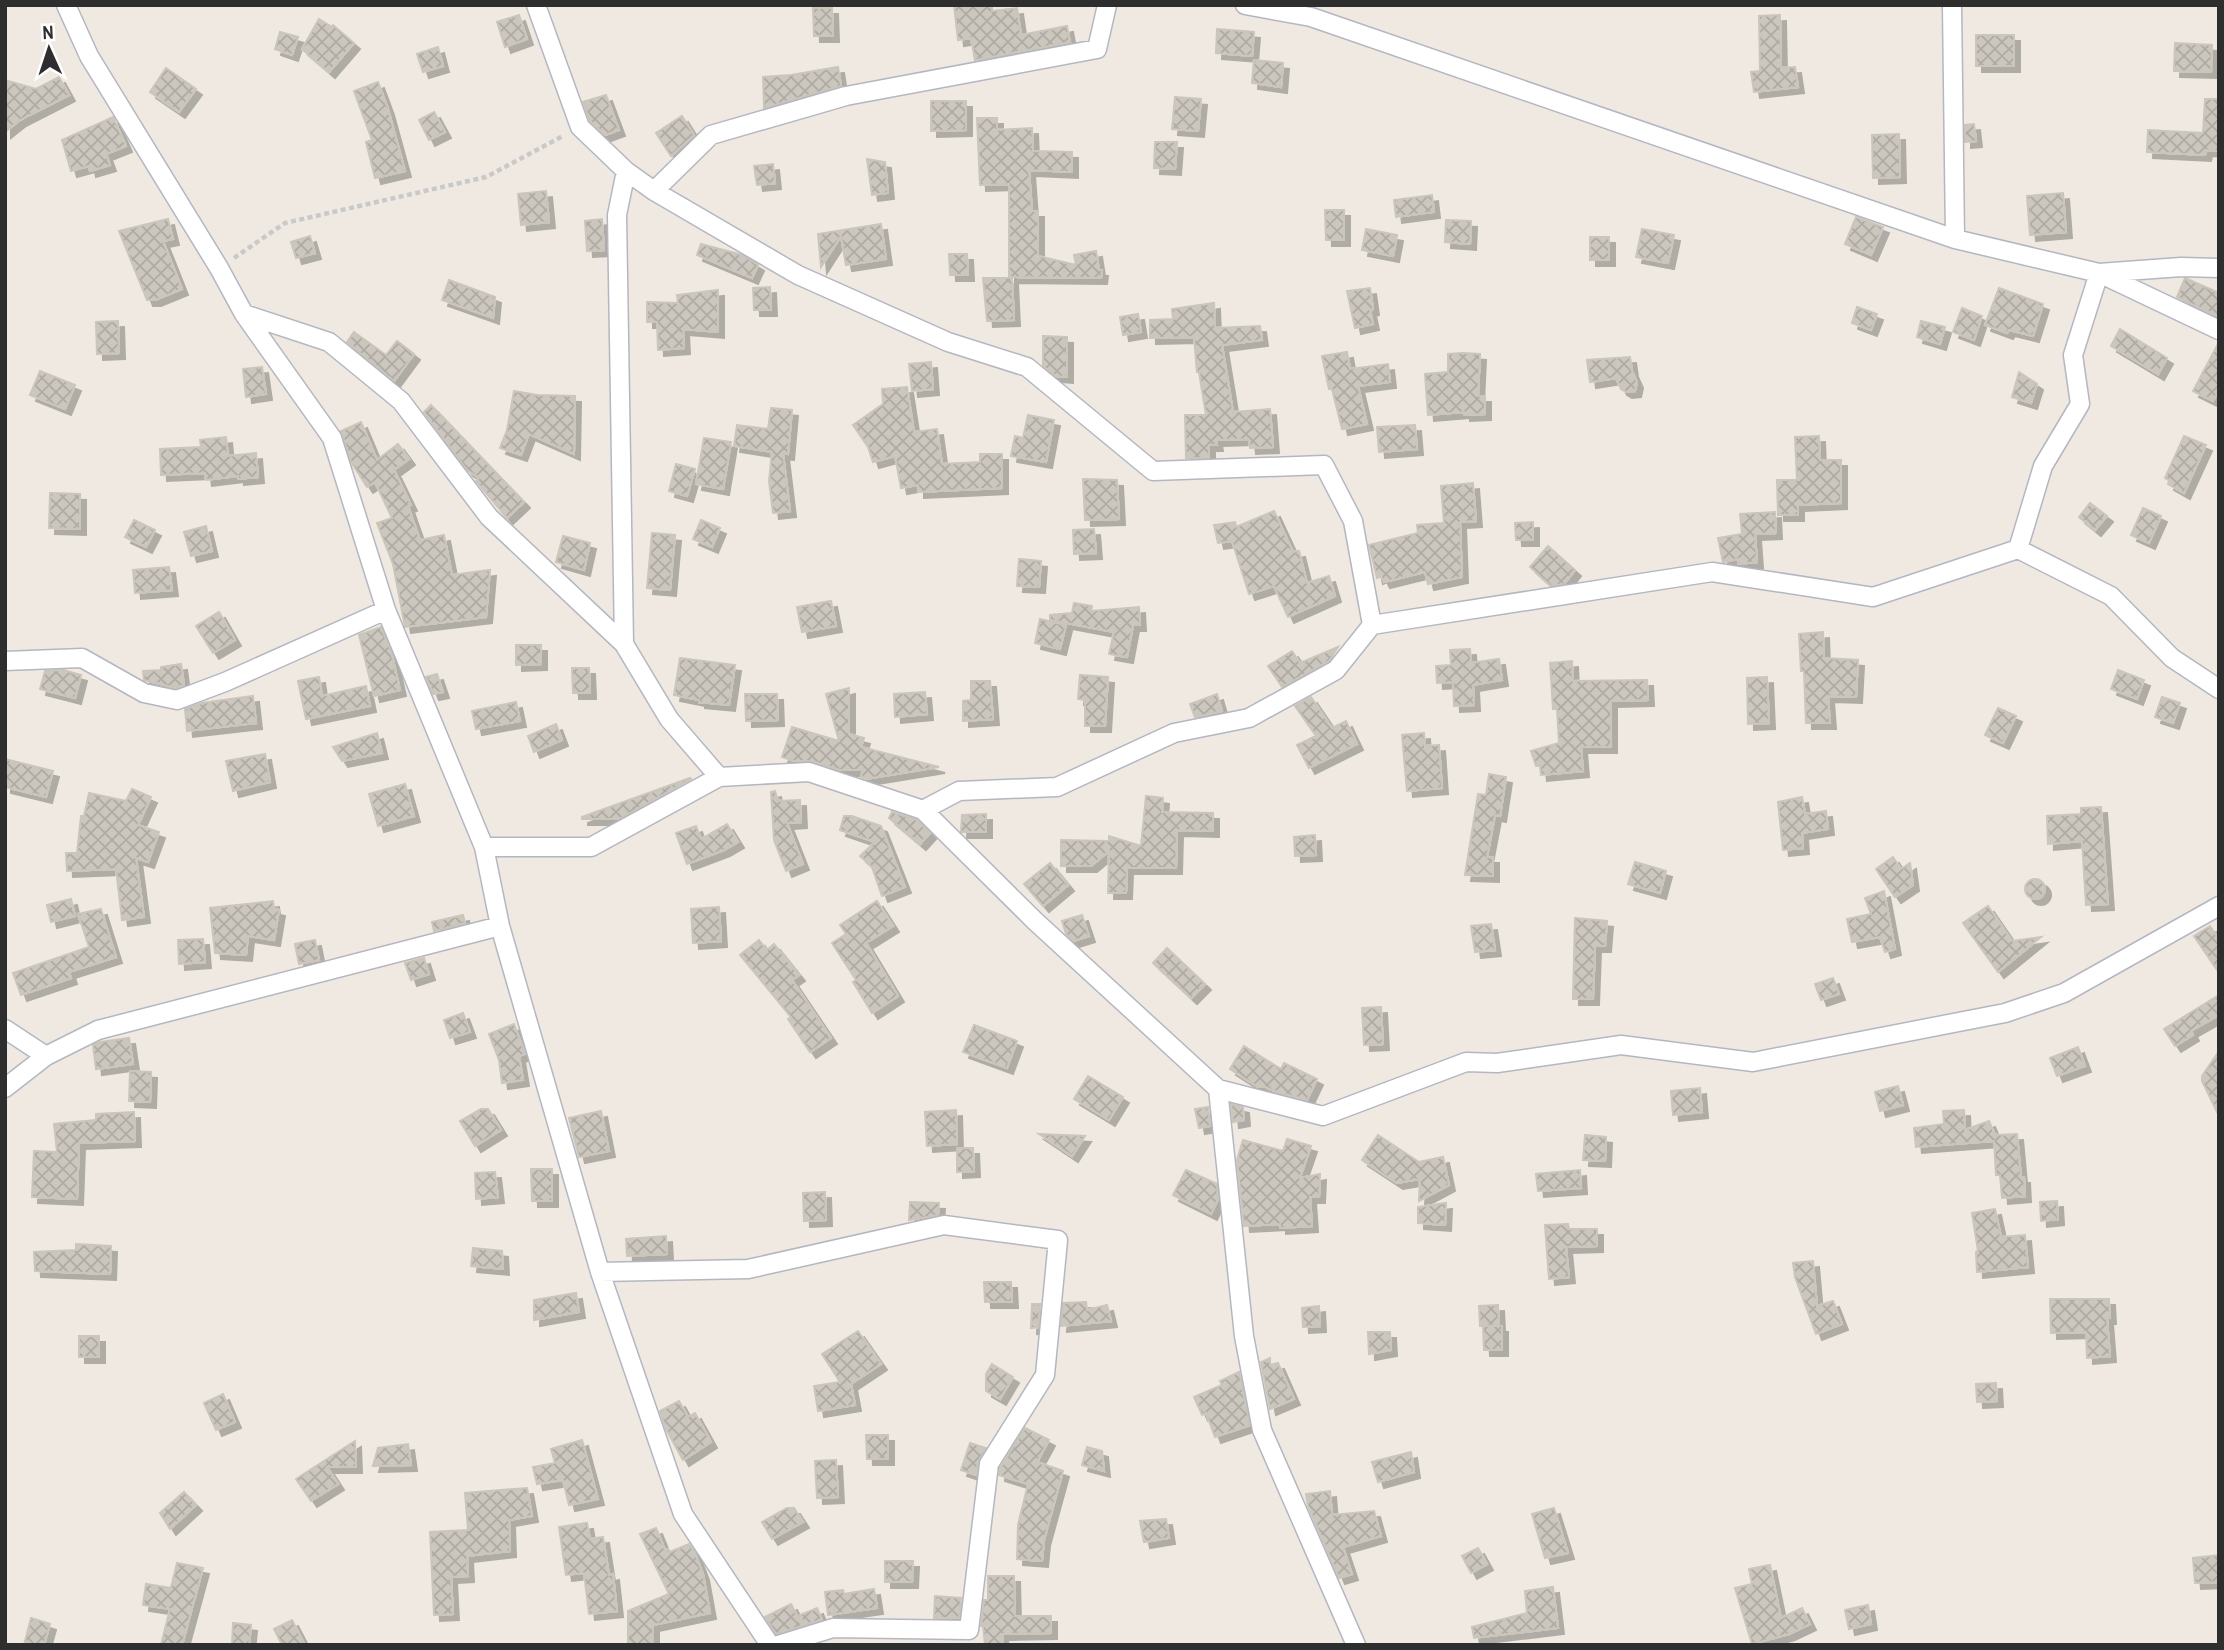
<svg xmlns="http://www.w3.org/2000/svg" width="2224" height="1650" viewBox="0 0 2224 1650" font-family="'Archivo Narrow',sans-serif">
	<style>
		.building { fill: url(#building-cross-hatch); stroke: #cbc5ba; stroke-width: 2; filter: url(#shadow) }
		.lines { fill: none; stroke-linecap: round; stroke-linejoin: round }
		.street-casing { stroke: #b4b7c1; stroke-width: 21 }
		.path { stroke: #c9c9c9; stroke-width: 4.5; stroke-dasharray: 5 3.5; stroke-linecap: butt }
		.street { stroke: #fff; stroke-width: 18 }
	</style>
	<defs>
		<pattern id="building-cross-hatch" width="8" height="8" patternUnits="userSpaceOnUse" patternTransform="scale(1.75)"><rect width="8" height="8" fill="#cbc7bf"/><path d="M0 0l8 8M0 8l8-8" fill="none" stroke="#afaba4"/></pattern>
		<filter id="shadow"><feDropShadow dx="6" dy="6" stdDeviation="0" flood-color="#0004"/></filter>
	</defs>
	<rect width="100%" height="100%" fill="#efe9e1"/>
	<path class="building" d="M954 5H992V11L1017 8 1021 35 1067 26 1070 42 975 60 971 38 958 40Z
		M813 8H832L833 36H814Z
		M519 15 527 39 505 47 497 22Z
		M1780 15 1781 68 1795 67 1798 87 1754 92 1751 72 1760 71 1759 16Z
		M319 19 332 27 333 25 354 43 329 72 302 49Z
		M1217 29 1254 32 1252 56 1216 53Z
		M280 32 298 37 292 55 275 49Z
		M1976 35H2014V66H1976Z
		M2175 43 2212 45 2211 72 2174 71Z
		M438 47 443 66 423 72 417 54Z
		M1254 60 1283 63 1281 87 1252 83Z
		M838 67 841 86 764 108 763 77 791 75Z
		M166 68 196 89 179 112 150 92Z
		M59 77 69 95 20 120 5 132V80L36 89Z
		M378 82 388 109 405 171 375 178 366 142 372 140 354 91Z
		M606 95 619 130 605 135 590 121 583 102Z
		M1175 97 1201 99 1198 131 1172 129Z
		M2205 99H2219V151L2206 150 2205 155 2147 152 2148 130 2203 133Z
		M931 101H966V130L931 131Z
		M434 112 445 132 429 140 419 120Z
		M682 116 694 135 671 156 656 133Z
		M113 117 126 146 106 154 110 165 90 171 89 166 71 171 62 140Z
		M977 118H997V130L1032 128 1033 151 1072 152V172L1029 170 1032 211H1038V256L1076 265 1074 255 1096 251 1099 270H1102L1101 278 1009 277V184L980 185Z
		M1974 124 1976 141 1965 142V125Z
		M1899 134 1900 177 1873 178 1872 135Z
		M1155 142H1177L1175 169 1154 168Z
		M867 159 885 162 888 193 872 195Z
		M773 164 775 183 757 185 754 166Z
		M546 191 549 222 521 225 518 194Z
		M2063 193 2066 232 2030 235 2027 196Z
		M1432 195 1434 212 1396 217 1394 200Z
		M1325 210H1344V240H1326Z
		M1856 217 1883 227 1871 255 1845 244Z
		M168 219 173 239 163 241 182 289 155 300H147L119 231Z
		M602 219 604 250 587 251 585 221Z
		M1446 220 1471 221 1470 244 1445 242Z
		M881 224 886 259 846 265 841 236 821 267 818 234Z
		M1366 229 1397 235 1393 256 1362 250Z
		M1642 229 1674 235 1668 263 1636 257Z
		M310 236 315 253 296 258 291 242Z
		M1590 237H1609V260H1590Z
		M701 244 742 255 758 265 752 278 697 255Z
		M949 254H967L968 275H950Z
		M983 278H1012L1014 320 987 321Z
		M2185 278 2219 293V317L2177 297Z
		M449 280 495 297 493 318 442 300Z
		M770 287 771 310H754L753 288Z
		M1370 288 1373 309 1370 310 1373 324 1355 328 1347 291Z
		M1999 288 2043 304 2033 336 2009 330 2007 333 1985 325Z
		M718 290V332L683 329 684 348 658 350 657 322H647V302L678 303 677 295Z
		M1214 303 1215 328 1260 326 1262 340 1222 345 1233 412 1270 409 1273 447 1250 448 1249 439 1216 440 1217 445H1209V458H1186L1185 415H1206L1199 372H1197L1194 337 1150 338V320L1173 319 1172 309Z
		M1857 307 1877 314 1871 330 1852 323Z
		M1962 308 1982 316 1974 340 1953 332Z
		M1138 314 1141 332 1123 335 1120 317Z
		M118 321 119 353 97 354 96 322Z
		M1921 321 1945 327 1940 344 1917 337Z
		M2120 329 2167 358 2158 374 2111 346Z
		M354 332 386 355 397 341 414 354 394 381 347 342Z
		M1043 336 1067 337V377L1056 376 1043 366Z
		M2219 342V390L2213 401 2193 391Z
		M1347 352 1350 369 1388 364 1390 382 1358 386 1367 424 1342 429 1332 389H1329L1322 356Z
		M1463 353 1480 354 1478 396H1485V414L1464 415V412L1428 415 1425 374 1448 372V354Z
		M1630 357 1632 371 1637 382 1635 391 1626 392 1621 389 1616 378 1590 382 1587 360Z
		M931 362 933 389 912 391 909 364Z
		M262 367 266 394 246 397 243 369Z
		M40 371 75 385 65 409 30 395Z
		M2019 372 2037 384 2031 403 2012 397Z
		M907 387 914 432 937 429 942 464 980 462V454H1002V488L918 492V485L901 488 895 456 873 462 868 447 853 425 883 404 882 389Z
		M514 391 537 395 575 396 574 454 529 434 521 455 500 448 507 430Z
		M431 405 524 502 507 518 476 481 479 478 467 470 424 412Z
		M771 408 792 410 788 454 783 453 790 511 773 513 769 481 772 452 734 446 737 425 768 429Z
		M1028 415 1054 420 1046 462 1011 456 1015 436 1023 438Z
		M361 422 377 460 398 444 409 459 394 470 411 505 408 506 420 540 444 535 452 575 490 570 486 617 405 627 393 564 377 523 392 518 375 482 367 487 351 462 341 431Z
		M1415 425 1417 449 1379 452 1377 427Z
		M1819 436 1820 460H1841V503L1798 505V515H1778L1777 480H1797L1795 437Z
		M2184 436 2206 445 2184 493 2168 484 2169 480 2165 478Z
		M226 437 228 456 256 453 258 477 238 479V476L206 480 205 473 161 475 160 449 201 447 200 440Z
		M704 438 731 442 723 489 696 484Z
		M676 464 695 469 687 496 669 491Z
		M1083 479 1117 480 1119 519 1085 520Z
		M1473 483 1476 521 1460 522 1462 577 1428 584 1425 572 1384 582 1381 576 1377 578 1369 545 1418 533 1417 525 1444 523 1441 486Z
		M50 493 80 494V529L49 528Z
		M2090 503 2107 516 2095 530 2079 517Z
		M2143 508 2161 516 2149 543 2131 535Z
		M1274 511 1293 552 1299 551 1307 583 1329 576 1335 596 1288 617 1274 586 1249 594 1232 541 1218 543 1214 525 1235 522 1236 527Z
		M1775 512 1776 533 1755 534 1757 562 1738 564V559L1723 562 1718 538 1742 534 1740 514Z
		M134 520 155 530 146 547 125 537Z
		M701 520 720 528 712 547 693 539Z
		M1533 522V540H1516L1515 523Z
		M206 526 212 551 191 556 184 532Z
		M1094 529 1096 553 1074 554 1073 530Z
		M652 533 675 535 670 590 647 588Z
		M563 536 590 543 584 570 556 562Z
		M1548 546 1575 570 1564 584 1551 586 1530 567Z
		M1019 559 1041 561 1039 587 1017 586Z
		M169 567 172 590 135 593 133 570Z
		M831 601 836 626 802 632 797 607Z
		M1074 603 1092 606 1091 611 1139 607 1140 625H1133L1127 657 1109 654 1114 632 1050 620V615L1072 613Z
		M219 612 235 640 213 653 196 626Z
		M1040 619 1066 625 1060 649 1035 643Z
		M381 627 391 651 400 690 374 696 359 635Z
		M1823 632 1824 658 1858 660 1856 697 1828 696 1830 723H1806L1804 671H1801L1799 634Z
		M516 645H541V664L516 665Z
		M1338 647 1329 661 1282 687 1268 666 1292 651 1300 663Z
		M1470 649 1471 663 1499 659 1502 680 1473 685 1474 705 1454 706 1453 682 1437 683 1436 666 1451 665 1450 650Z
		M680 658 735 665 729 705 699 702V700L674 695Z
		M1572 661 1573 681 1647 680 1648 700 1611 701V747H1581L1583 771 1541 775 1540 766H1536L1531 751 1559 743 1557 709H1553L1550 663Z
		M181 664 184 685 176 688 144 680 143 671 161 670V667Z
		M572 668H589L590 693H573Z
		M63 670 81 675 75 698 40 689 45 671Z
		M2118 670 2144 680 2137 699 2111 689Z
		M437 674 443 692 433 694 426 677Z
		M1080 675 1108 677 1105 726H1085V700L1078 699Z
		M319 677 322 696 366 686 370 706 306 719 298 681Z
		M1767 677 1769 723 1748 724 1747 678Z
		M971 681H990L993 719 963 721V701L971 700Z
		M849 688V734L864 738 861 747 939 767 866 779 861 777 863 770H840L812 761H795L782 757 792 727 839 741 826 694Z
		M925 692 927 714 895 717 894 694Z
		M745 694H777L778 720 746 721Z
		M1217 694 1222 711 1195 717 1190 704Z
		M253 696 256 723 187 731 185 709 202 703Z
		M1311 697 1332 728 1346 721 1357 744 1309 768 1297 745 1316 736 1295 706Z
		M2162 697 2180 703 2173 723 2155 717Z
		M516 702 520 721 476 729 472 711Z
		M1998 708 2016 716 2003 743 1985 735Z
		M556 724 562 740 534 752 528 736Z
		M377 733 382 753 342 761 333 747Z
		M1424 733 1425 746 1439 745 1442 788 1407 791 1402 735Z
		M265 754 270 782 233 791 226 761Z
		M5 759 53 771 46 797 5 787Z
		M1489 774 1506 777 1500 816 1495 815 1487 857H1493V876L1465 875 1478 794 1486 795Z
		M690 778 691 779 619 819H582V817Z
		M405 784 414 816 378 826 369 794Z
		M132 789 151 797 138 825 159 832 148 862 136 858 144 917 122 920 116 869 67 871 66 853H77L81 816H84L89 793 126 801Z
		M775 791 778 801 800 800 801 822 787 823 803 864 786 871 774 840 771 792Z
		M1146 796 1163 798 1162 812 1213 813V831L1177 830 1176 868H1127L1126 893H1108L1109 851 1091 866H1061V840L1109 841V836L1141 846Z
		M1802 797 1805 814 1826 811 1828 829 1802 833 1803 848 1783 850 1778 802Z
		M2101 807 2108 904 2086 905 2082 841 2048 844 2047 816 2081 814V808Z
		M892 812 917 820 930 833 920 844 889 818Z
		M986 814V832H961L962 815Z
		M844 816H852L881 826 905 887 882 896 872 867 860 856 875 842 840 830Z
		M727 824 738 842 724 850 687 864 676 833 696 826 701 839Z
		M1315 835 1316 855 1295 856 1294 837Z
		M1893 857 1901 869 1910 863 1913 885 1895 897 1876 869Z
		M1635 862 1666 871 1660 893 1628 884Z
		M1050 863 1068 885 1043 906 1024 884Z
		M2025 889a10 10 0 1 1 20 0a10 10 0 1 1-20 0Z
		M1884 891 1895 949 1885 952 1880 937 1852 942 1847 919 1871 914 1865 898Z
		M71 899 75 916 51 922 47 905Z
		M273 901 274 909 279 910 274 940 248 936 246 955 215 953 210 908Z
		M877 901 893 926 866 943 898 996 872 1013 853 982 856 980 832 943 846 934 840 925Z
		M1988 906 2012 941 2041 937 1998 972 1963 923Z
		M719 907 721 941 693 943 691 909Z
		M101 909 116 957 69 972 71 978 21 995 13 973 89 947 78 914Z
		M463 915 465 923 434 931 432 922Z
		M1082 915 1089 936 1073 941 1066 934 1062 921Z
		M1575 918 1607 921 1605 946H1595L1593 999H1573Z
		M1491 924 1495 950 1475 952 1471 926Z
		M2210 926 2219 940V973L2194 936Z
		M203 939 205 962 179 964 178 940Z
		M315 940 319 960 299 964 295 944Z
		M759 940 767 950 774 944 799 975 792 980 831 1038 810 1052 788 1019 791 1017 740 955Z
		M1167 948 1205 984 1191 998 1153 963Z
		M424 958 429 974 411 980 405 963Z
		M1833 978 1839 994 1821 1000 1815 984Z
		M2219 995V1015L2191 1031 2193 1035 2175 1046 2164 1029Z
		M1381 1007 1383 1044 1364 1045 1362 1008Z
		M463 1013 470 1032 450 1038 444 1020Z
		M514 1024 525 1054 519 1056 523 1080 502 1083 499 1060 489 1034Z
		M974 1025 1017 1041 1007 1068 963 1052Z
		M129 1038 133 1064 96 1069 93 1045 100 1042Z
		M1244 1046 1281 1069 1284 1063 1317 1079 1307 1100 1277 1092 1265 1087H1258L1230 1069Z
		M2078 1047 2085 1066 2057 1076 2050 1058Z
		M2219 1051V1116L2202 1081V1076Z
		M130 1071 151 1072 150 1102 129 1101Z
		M1088 1076 1123 1097 1109 1120 1074 1099Z
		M1898 1086 1903 1105 1880 1111 1875 1092Z
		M1700 1088 1702 1112 1673 1115 1671 1091Z
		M1231 1104 1243 1107 1244 1120 1233 1122Z
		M1208 1107 1210 1126 1199 1128 1195 1109Z
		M481 1109H488L501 1130 475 1146 460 1121Z
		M956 1110 957 1144 927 1146 925 1112Z
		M1964 1110 1965 1130 1989 1121 1995 1135 2017 1134 2021 1177H2024L2025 1196 2002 1198 2000 1175H1996L1994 1141 1916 1147 1914 1128 1944 1124 1943 1111Z
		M601 1111 609 1151 579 1157 569 1118Z
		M134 1112 135 1141 79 1143 77 1199 32 1197 34 1151 57 1152 54 1124 96 1120V1114Z
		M1039 1134 1085 1136 1072 1156Z
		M1378 1135 1419 1162 1443 1157 1449 1185 1419 1201 1420 1179 1397 1183 1362 1160Z
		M1585 1135 1606 1137 1605 1161 1583 1160Z
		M1287 1139 1311 1146 1300 1178 1320 1174 1319 1197H1310L1312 1226 1280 1228V1224L1244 1226 1237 1160 1243 1140 1283 1151Z
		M957 1148H973L974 1171 957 1172Z
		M531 1169H552V1201H532Z
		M1186 1170 1217 1184 1218 1199 1211 1214 1173 1195Z
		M1580 1170 1581 1188 1538 1191 1536 1174Z
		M495 1172 498 1197 476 1199 475 1173Z
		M825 1192 826 1220 804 1221 803 1193Z
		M2057 1201 2058 1219 2041 1221 2040 1202Z
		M910 1202 939 1203 938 1215 909 1220Z
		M1446 1203 1445 1225 1418 1223V1207Z
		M1995 1209 2001 1237 2025 1235 2028 1267 1977 1272 1976 1252 1978 1251 1972 1213Z
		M1568 1224 1569 1229H1597V1246L1566 1247 1569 1277 1549 1279 1545 1225Z
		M666 1236 667 1254 627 1256 626 1239Z
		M76 1244 111 1246 110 1274 35 1271 34 1252 76 1250Z
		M473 1248 502 1251 503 1269 471 1266Z
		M1813 1261 1817 1306 1833 1301 1842 1324 1816 1334 1795 1277 1793 1263Z
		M984 1282H1011L1012 1302H985Z
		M576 1293 579 1312 534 1320V1300Z
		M2050 1299H2109L2110 1318H2107L2110 1356 2087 1358 2086 1332 2051 1333Z
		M1086 1302 1087 1310 1107 1305 1111 1321 1061 1326 1063 1303Z
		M1032 1304H1040L1038 1327 1031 1328Z
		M1498 1305 1499 1325 1483 1326H1502V1350H1484L1483 1326H1480L1479 1306Z
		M1319 1306 1320 1326 1303 1327 1302 1308Z
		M858 1331 881 1364 851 1384 855 1405 818 1411 814 1386 840 1382 822 1354Z
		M1368 1332H1390L1391 1350 1369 1354Z
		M79 1336H99V1357H79Z
		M1270 1358V1365L1278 1363 1294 1399 1270 1409 1261 1362Z
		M992 1364 1013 1377 1000 1399 986 1391V1374Z
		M1239 1372 1250 1425 1215 1437 1206 1413 1202 1415 1194 1397 1222 1385 1220 1381Z
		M1996 1383 1997 1401 1977 1402 1976 1384Z
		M223 1394 235 1422 216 1430 204 1403Z
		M679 1401 688 1417 695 1413 711 1442 683 1460 666 1429 660 1411Z
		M1025 1428 1049 1440 1037 1462 1063 1471 1044 1540 1042 1561 1017 1559 1018 1525 1028 1484 999 1475 1000 1468Z
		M866 1435H888V1459H867Z
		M582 1440 598 1499 569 1505 563 1480 537 1484 533 1467 555 1463 551 1449Z
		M355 1441 356 1467H327L338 1484 311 1501 296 1479Z
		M970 1443 986 1448 978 1462 976 1475 961 1470Z
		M408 1444 411 1465 373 1466 378 1448Z
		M1087 1447 1102 1451 1104 1471 1082 1465Z
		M1411 1452 1414 1472 1378 1482 1372 1462Z
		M836 1460 838 1497 817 1498 815 1461Z
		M527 1488 532 1516 509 1520 510 1551 467 1556 468 1576 451 1577 453 1614 434 1615 430 1532 468 1530 465 1493Z
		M1330 1491 1332 1515 1374 1511 1381 1536 1343 1547 1352 1574 1339 1578 1308 1506 1306 1494Z
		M184 1492 196 1505 170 1529 160 1513Z
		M787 1508H794L803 1522 772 1539 762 1522Z
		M1554 1508 1568 1553 1545 1558 1532 1514Z
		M1166 1519 1169 1538 1144 1542 1140 1521Z
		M587 1523 590 1539 603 1537 609 1575 613 1574 617 1611 589 1614 584 1573 566 1575 559 1527Z
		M656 1528 665 1550 668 1549 670 1552 689 1544 694 1551 703 1574 710 1613 653 1625V1645H628V1611L669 1594 640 1534Z
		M1478 1548 1487 1564 1471 1573 1462 1556Z
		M2219 1555V1582L2195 1583 2193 1558Z
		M885 1561H913L912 1582H885Z
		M177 1563 203 1568 182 1645H161L170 1609 143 1605 146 1584 171 1588Z
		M1770 1565 1781 1618 1802 1608 1810 1624 1789 1634 1752 1644 1735 1588 1752 1584 1749 1569Z
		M988 1576H1014L1015 1616H1051V1633L1002 1634 1003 1645H985L983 1626H981L984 1600H988Z
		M1553 1587 1558 1628 1474 1638 1472 1627 1527 1613 1525 1591Z
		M874 1589 877 1608 828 1615 825 1592 843 1590 844 1594Z
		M935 1596 961 1598 959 1618H934Z
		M791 1604 802 1626 776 1634 765 1617Z
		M1868 1605 1871 1624 1849 1629 1845 1610Z
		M817 1608 822 1620 804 1625 800 1615Z
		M31 1618 50 1624 44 1645H24Z
		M292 1620 305 1645H282L274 1629Z
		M233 1623 251 1625 249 1645H232Z"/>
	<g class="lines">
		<defs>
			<path id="street" d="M66 5 89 56 219 268 244 314 332 438 386 610 484 847 500 926 600 1272 683 1514 770 1645
				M536 5 580 127 626 171 654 191 798 275 948 342 1027 367 1153 471 1324 465 1353 521 1372 625
				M1245 5 1311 17 1955 239 2099 273 2219 330
				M1952 5 1955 239
				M654 191 711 135 846 96 1097 49 1107 5
				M244 314 329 342 401 401 489 517 624 644 669 719 719 777
				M2018 549 2043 466 2080 404 2073 355 2099 273 2181 267 2219 268
				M624 644 617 215 626 171
				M5 661 82 658 144 693 177 700 225 682 386 610
				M923 810 1035 921 1218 1089 1244 1336 1262 1430 1356 1645
				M484 847H591L719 777 809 772 923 810 959 791 1057 787 1174 733 1249 718 1336 670 1372 625 1712 572 1873 597 2018 549 2111 596 2172 658 2219 689
				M5 1029 46 1056
				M5 1088 46 1056 98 1030 500 926
				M1218 1089 1323 1116 1466 1062 1497 1063 1621 1045 1753 1062 2005 1013 2064 993 2219 906
				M600 1272 748 1269 944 1225 1058 1240 1045 1375 989 1464 969 1630 833 1628 778 1645"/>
		</defs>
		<use href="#street" class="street-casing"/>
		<path class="path" d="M234 258 285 223 486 177 563 136"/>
		<use href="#street" class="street"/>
	</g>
	<rect width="2224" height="1650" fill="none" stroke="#2e2e2e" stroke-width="14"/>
	<g transform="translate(49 49) rotate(357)" stroke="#ffffff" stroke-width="5" paint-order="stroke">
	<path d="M0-5L12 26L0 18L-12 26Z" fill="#2e2e2e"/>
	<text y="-10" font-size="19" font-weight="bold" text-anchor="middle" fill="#2e2e2e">N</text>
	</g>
</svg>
